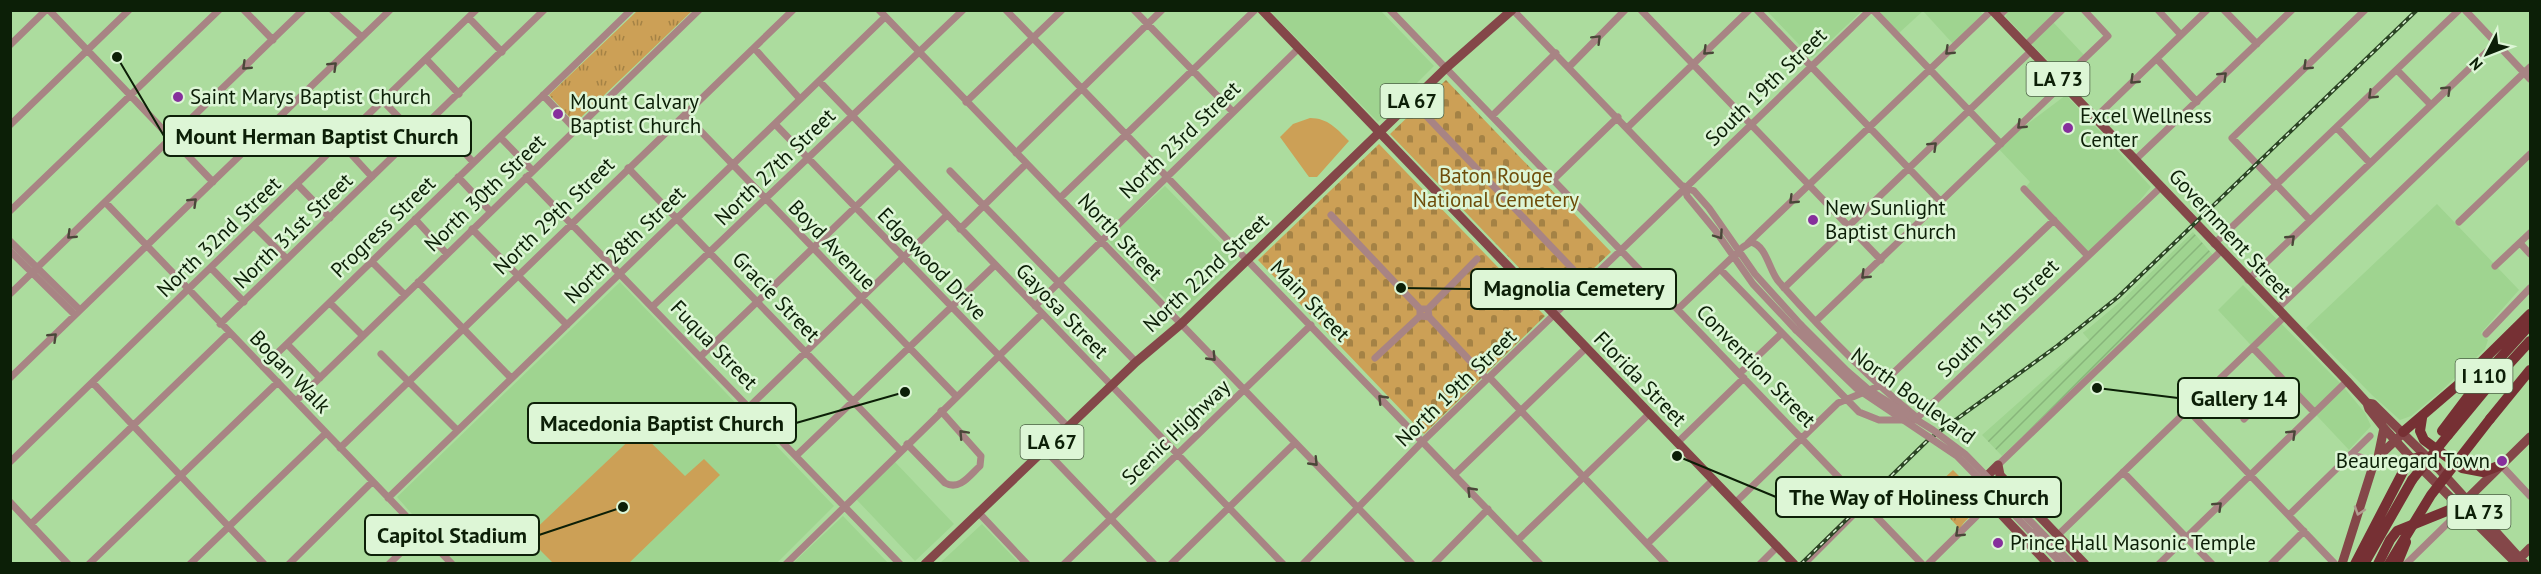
<svg xmlns="http://www.w3.org/2000/svg" width="2541" height="574" viewBox="0 0 2541 574" font-family="'PT Sans',sans-serif">
	<style>
		.built { fill: #9fd490 }
		.industrial { fill: url(#industrial-furrows) }
		.grass { fill: #cca056 }
		.cemetery { fill: url(#cemetery-stones) }
		.park { fill: url(#park-tufts) }
		.lines { fill: none; stroke-linecap: round; stroke-linejoin: round }
		.minor { stroke: #a88484; stroke-width: 7 }
		.major { stroke: #844749; stroke-width: 9 }
		.highway { stroke: #763034; stroke-width: 10 }
		.rail-casing { stroke: #2b4424; stroke-width: 4 }
		.rail { stroke: #ddf6d6; stroke-width: 1.5; stroke-dasharray: 4.5; stroke-linecap: butt }
		.minor-bridge { stroke: #a88484; stroke-width: 7 }
		.highway-bridge { stroke: #763034; stroke-width: 10 }
		.oneway { stroke: #4a4739 }
		.oneway2 { stroke: #b09e90 }
		.poi-dot { fill: #862f9c; stroke: #ddf6d6; stroke-width: 2 }
		.labels { text-anchor: middle; stroke-width: 5; stroke-linejoin: round; paint-order: stroke }
		.shield { fill: #ddf6d6; stroke: #4b6045; stroke-width: 1.5 }
		.shield-label { font-size: 20px; font-weight: bold; fill: #0c1f07 }
		.street-label { font-size: 21px; fill: #0c1f07; stroke: #ddf6d6 }
		.poi-label { font-size: 21px; fill: #0c1f07; stroke: #ddf6d6; text-anchor: start }
		.park-label { font-size: 21px; fill: #6e4d0a; stroke: #ddf6d6 }
		.leader { fill: none; stroke: #0c1f07; stroke-width: 2 }
		.callout-dot { fill: #0c1f07; stroke: #ddf6d6; stroke-width: 2 }
		.callout { fill: #ddf6d6; stroke: #0c1f07; stroke-width: 2 }
		.callout-label { font-size: 22px; text-anchor: middle; font-weight: bold; fill: #0c1f07 }
	</style>
	<defs>
		<pattern id="industrial-furrows" width="10" height="10" patternUnits="userSpaceOnUse" patternTransform="scale(1.5)"><rect width="10" height="10" fill="#9fd490"/><path d="M-1 1l2-2M0 10L10 0M9 11l2-2" fill="none" stroke="#88b67b"/></pattern>
		<pattern id="cemetery-stones" width="16" height="16" patternUnits="userSpaceOnUse" patternTransform="scale(1.5)"><rect width="16" height="16" fill="#cca056"/><path d="M2 7V4a2 2 0 0 1 4 0v3zM10 15v-3a2 2 0 0 1 4 0v3z" fill="#a48245"/></pattern>
		<pattern id="park-tufts" width="24" height="20" patternUnits="userSpaceOnUse" patternTransform="scale(1.5)"><rect width="24" height="20" fill="#cca056"/><path d="M3 7l-1-3M5 7V3M7 7l1-3M15 17l-1-3M17 17v-4M19 17l1-3" fill="none" stroke="#a48245"/></pattern>
	</defs>
	<rect width="100%" height="100%" fill="#acdc9e"/>
	<path class="built" d="M1883 10H1979L1985 17 1955 46 1923 11 1899 33 1880 13Z
		M1270 11H1381L1434 66 1378 122Z
		M1767 11H1862L1812 58Z
		M2007 11H2053L2058 16 2053 22 2084 55 2061 75 2006 17Z
		M2066 95 2151 187 2119 226 2088 256 2024 189 2030 182 1997 147Z
		M1165 186 1237 260 1180 314 1107 240Z
		M2437 204 2519 290 2481 333 2488 340 2485 349 2441 391 2411 416 2400 420 2372 395 2306 328Z
		M620 282 834 506 777 563 456 564 397 497Z
		M2243 285 2342 385 2365 413 2371 426 2349 450 2218 310Z
		M895 462 954 524 915 561 856 499Z
		M843 516 888 563H793Z
		M982 524 1019 563H940Z"/>
	<path class="industrial" d="M2193 232 2213 255 2002 456 1982 435 2089 340 2083 333 2120 302Z"/>
	<path class="grass" d="M1310 118C1328 118 1337 129 1349 141L1317 177H1309L1280 137 1293 124Z
		M639 431 685 476 704 459 720 475 629 563H553L527 537Z"/>
	<path class="cemetery" d="M1446 80 1611 252 1555 305 1390 134Z
		M1379 144 1545 316 1424 434 1258 260Z"/>
	<path class="park" d="M637 11H692L575 123 549 95Z
		M1953 470 1982 499 1983 504C1978 514 1965 517 1960 529L1927 494Z"/>
	<g class="lines">
		<path class="minor" d="M49 10 213 182
			M244 10 273 40
			M332 10 362 37
			M879 10 1412 564
			M1006 10 1540 564
			M1134 10 1233 112
			M1390 10 1922 564
			M1513 10 1681 185 1694 191 1709 208 1755 274 1801 325
			M1641 10 1881 260
			M1757 10 1941 202
			M1873 10 2001 144
			M2158 10 2181 35
			M2224 10 2257 44
			M2465 10 2530 79
			M1998 17 2005 10
			M469 18 502 52
			M10 45 46 10
			M2026 45 2062 10
			M754 48 800 99
			M426 59 459 94
			M2157 59 2197 102
			M1569 67 1625 10
			M2397 70 2431 105
			M819 81 1283 564
			M2060 82 2108 36 2084 10
			M543 95 575 129
			M383 101 416 135
			M1412 101 1587 284
			M966 102 1062 10
			M685 115 957 397
			M1492 116 1556 53
			M2095 118 2207 10
			M434 119 473 162
			M775 124 1068 427
			M10 125 129 10
			M1628 127 1749 10
			M2337 128 2370 163
			M500 137 533 171
			M340 142 372 177
			M1016 153 1162 10
			M2135 160 2292 10
			M628 168 900 450
			M950 171 1136 362
			M458 177 490 211
			M526 177 900 564
			M1553 180 1618 117
			M297 184 330 218
			M1685 188 1687 196 1715 230 1753 284 1796 330
			M2024 189 2088 256
			M1060 198 1255 10
			M105 202 452 564
			M10 211 219 10
			M1331 215 1420 309
			M415 219 447 254
			M2310 220 2232 138 2365 10
			M2459 222 2530 154
			M254 226 287 259
			M472 229 567 325
			M960 229 1026 164
			M10 241 80 310
			M1748 243 1992 10
			M2520 243 2530 254
			M2214 244 2459 10
			M10 251 75 315
			M371 261 405 295
			M2495 266 2530 233
			M211 268 244 302
			M1720 269 1859 412 1879 420H1915L2161 187
			M2248 280 2496 43
			M418 282 511 378
			M1784 288 2031 51
			M10 294 303 10
			M330 303 363 336
			M653 306 963 10
			M1035 306 1298 49
			M1428 309 1477 259
			M1678 309 1743 247 1751 242C1767 246 1769 271 1779 282 1821 329 1865 375 1914 415
			M2277 309 2530 67
			M1429 317 1420 316V309H1428L1429 317 1487 379
			M1816 321 2063 84
			M220 324 544 10
			M2486 334 2530 288
			M287 344 320 378
			M2253 348 2314 412
			M381 354 457 430
			M701 356 898 166
			M1375 358 1420 316
			M263 367 631 10
			M1740 373 1782 333
			M1489 377 1666 564
			M10 378 390 10
			M93 383 264 564
			M296 401 699 10
			M750 406 946 216
			M2188 410 2335 564
			M2244 419 2283 380
			M1677 443 1744 378
			M907 444 945 483C960 491 970 475 980 466L981 456 941 411
			M340 448 793 10
			M1044 449 1154 564
			M2351 454 2376 462
			M797 455 994 266
			M10 462 476 10
			M1998 465 2221 251
			M2501 465 2530 496
			M2123 472 2212 564
			M1455 474 1586 348
			M388 498 885 17
			M10 502 68 564
			M1735 503 1838 403 1879 386 1888 378 2054 220
			M978 512 1027 564
			M2289 515 2370 436
			M31 524 229 333
			M2058 535 2284 317
			M1518 540 1649 414
			M1647 544 1713 480
			M89 564 278 382
			M190 564 326 433
			M289 564 372 482
			M389 564 422 532
			M786 564 1042 314
			M1064 564 1311 325
			M1171 564 1295 443
			M1303 564 1423 441 1870 10
			M1434 564 1488 509
			M1760 564 1777 547
			M1804 564 1865 503
			M1928 564 1990 503
			M2159 564 2347 381
			M2271 564 2304 531
			M2406 564 2450 521"/>
		<path class="major" d="M1262 10 1794 564
			M1992 10 2347 381 2367 403 2369 409 2384 428 2412 459 2517 564
			M2367 403 2373 404 2437 467 2525 564
			M2378 457 2384 428
			M1998 465 2000 475 2085 564
			M1998 465 1980 483 1981 493 2048 564
			M2463 503 2530 437
			M2517 561 2530 548
			M925 564 1136 362 1181 324 1445 69 1512 10
			M2342 564 2372 469 2379 456 2399 437"/>
		<path class="highway" d="M2422 418 2420 431 2424 440 2462 468 2483 472 2501 465
			M2490 419 2530 370
			M2442 431 2482 378 2530 325
			M2403 432 2459 384 2530 314
			M2448 435 2486 389 2530 341
			M2355 564 2407 464 2412 459 2421 457 2437 467
			M2364 564 2412 480
			M2378 564 2390 540 2397 531 2459 506
			M2397 564 2406 542"/>
		<defs>
			<path id="rail" d="M1801 564 1928 440 2057 346 2118 297 2417 10"/>
		</defs>
		<use href="#rail" class="rail-casing"/>
		<use href="#rail" class="rail"/>
		<path class="minor-bridge" d="M1801 325 1847 371 1869 390 1933 430 1965 454 2072 564
			M1796 330 1856 388 1957 456 2062 564"/>
		<path class="highway-bridge" d="M2412 480 2448 435
			M2389 564 2431 495 2490 419"/>
	</g>
	<defs><path id="oneway-chevron" d="M-2-3.5L2.5 0L-2 3.5" fill="none" stroke-width="1.6" stroke-linecap="round" stroke-linejoin="round" transform="scale(1.5)"/></defs>
	<g class="oneway">
		<use href="#oneway-chevron" transform="translate(1597 39) rotate(-45)"/>
		<use href="#oneway-chevron" transform="translate(1707 51) rotate(136)"/>
		<use href="#oneway-chevron" transform="translate(1949 51) rotate(136)"/>
		<use href="#oneway-chevron" transform="translate(246 66) rotate(136)"/>
		<use href="#oneway-chevron" transform="translate(333 66) rotate(-44)"/>
		<use href="#oneway-chevron" transform="translate(2307 66) rotate(136)"/>
		<use href="#oneway-chevron" transform="translate(2223 76) rotate(-44)"/>
		<use href="#oneway-chevron" transform="translate(2134 80) rotate(136)"/>
		<use href="#oneway-chevron" transform="translate(2447 90) rotate(-44)"/>
		<use href="#oneway-chevron" transform="translate(2372 95) rotate(136)"/>
		<use href="#oneway-chevron" transform="translate(2021 125) rotate(136)"/>
		<use href="#oneway-chevron" transform="translate(1933 146) rotate(-44)"/>
		<use href="#oneway-chevron" transform="translate(1793 200) rotate(136)"/>
		<use href="#oneway-chevron" transform="translate(193 202) rotate(-44)"/>
		<use href="#oneway-chevron" transform="translate(71 235) rotate(136)"/>
		<use href="#oneway-chevron" transform="translate(1719 235) rotate(55)"/>
		<use href="#oneway-chevron" transform="translate(2291 239) rotate(-44)"/>
		<use href="#oneway-chevron" transform="translate(1865 275) rotate(136)"/>
		<use href="#oneway-chevron" transform="translate(53 337) rotate(-44)"/>
		<use href="#oneway-chevron" transform="translate(1212 357) rotate(46)"/>
		<use href="#oneway-chevron" transform="translate(1382 399) rotate(-134)"/>
		<use href="#oneway-chevron" transform="translate(963 434) rotate(-133)"/>
		<use href="#oneway-chevron" transform="translate(2292 434) rotate(-44)"/>
		<use href="#oneway-chevron" transform="translate(1314 462) rotate(46)"/>
		<use href="#oneway-chevron" transform="translate(1471 491) rotate(-134)"/>
		<use href="#oneway-chevron" transform="translate(2218 506) rotate(-44)"/>
		<use href="#oneway-chevron" transform="translate(1959 533) rotate(136)"/>
	</g>
	<use class="oneway2" href="#oneway-chevron" transform="translate(2359 511) rotate(108)"/>
	<g class="poi-dot">
		<circle cx="178" cy="97" r="6"/>
		<circle cx="558" cy="114" r="6"/>
		<circle cx="2068" cy="128" r="6"/>
		<circle cx="1813" cy="220" r="6"/>
		<circle cx="2502" cy="461" r="6"/>
		<circle cx="1998" cy="543" r="6"/>
	</g>
	<g class="labels">
		<g class="shield">
			<rect x="2026.5" y="62" width="63" height="34" rx="4.5"/>
			<rect x="1380.5" y="84" width="63" height="34" rx="4.5"/>
			<rect x="2455.5" y="359" width="57" height="34" rx="4.5"/>
			<rect x="1020.5" y="425" width="63" height="34" rx="4.5"/>
			<rect x="2447.5" y="495" width="63" height="34" rx="4.5"/>
		</g>
		<g class="shield-label">
			<text x="2058" y="86">LA 73</text>
			<text x="1412" y="108">LA 67</text>
			<text x="2484" y="383">I 110</text>
			<text x="1052" y="449">LA 67</text>
			<text x="2479" y="519">LA 73</text>
		</g>
		<g class="street-label">
			<text transform="translate(1766 87) rotate(-44)" y="7">South 19th Street</text>
			<text transform="translate(1180 140) rotate(-44)" y="7">North 23rd Street</text>
			<text transform="translate(775 167) rotate(-44)" y="7">North 27th Street</text>
			<text transform="translate(485 193) rotate(-44)" y="7">North 30th Street</text>
			<text transform="translate(554 216) rotate(-44)" y="7">North 29th Street</text>
			<text transform="translate(383 227) rotate(-44)" y="7">Progress Street</text>
			<text transform="translate(293 231) rotate(-44)" y="7">North 31st Street</text>
			<text transform="translate(2230 234) rotate(47)" y="7">Government Street</text>
			<text transform="translate(219 237) rotate(-44)" y="7">North 32nd Street</text>
			<text transform="translate(1120 237) rotate(46)" y="7">North Street</text>
			<text transform="translate(625 245) rotate(-44)" y="7">North 28th Street</text>
			<text transform="translate(832 245) rotate(46)" y="7">Boyd Avenue</text>
			<text transform="translate(932 264) rotate(46)" y="7">Edgewood Drive</text>
			<text transform="translate(1206 273) rotate(-43)" y="7">North 22nd Street</text>
			<text transform="translate(776 297) rotate(46)" y="7">Gracie Street</text>
			<text transform="translate(1310 301) rotate(46)" y="7">Main Street</text>
			<text transform="translate(1062 311) rotate(46)" y="7">Gayosa Street</text>
			<text transform="translate(1998 318) rotate(-44)" y="7">South 15th Street</text>
			<text transform="translate(714 345) rotate(46)" y="7">Fuqua Street</text>
			<text transform="translate(1756 366) rotate(46)" y="7">Convention Street</text>
			<text transform="translate(290 372) rotate(46)" y="7">Bogan Walk</text>
			<text transform="translate(1640 379) rotate(46)" y="7">Florida Street</text>
			<text transform="translate(1456 388) rotate(-44)" y="7">North 19th Street</text>
			<text transform="translate(1913 396) rotate(36)" y="7">North Boulevard</text>
			<text transform="translate(1176 432) rotate(-44)" y="7">Scenic Highway</text>
		</g>
		<g class="poi-label">
			<text x="190" y="104">Saint Marys Baptist Church</text>
			<text x="570" y="109">Mount Calvary<tspan x="570" dy="24">Baptist Church</tspan></text>
			<text x="2080" y="123">Excel Wellness<tspan x="2080" dy="24">Center</tspan></text>
			<text x="1825" y="215">New Sunlight<tspan x="1825" dy="24">Baptist Church</tspan></text>
			<text x="2490" y="468" text-anchor="end">Beauregard Town</text>
			<text x="2010" y="550">Prince Hall Masonic Temple</text>
		</g>
		<g class="park-label">
			<text x="1496" y="183">Baton Rouge<tspan x="1496" dy="24">National Cemetery</tspan></text>
		</g>
	</g>
	<path class="leader" d="M117 57L164 136M1401 288L1471 289M2097 388L2178 398M905 392L796 423M1677 456L1776 497M623 507L539 535"/>
	<g class="callout-dot">
		<circle cx="117" cy="57" r="6"/>
		<circle cx="1401" cy="288" r="6"/>
		<circle cx="2097" cy="388" r="6"/>
		<circle cx="905" cy="392" r="6"/>
		<circle cx="1677" cy="456" r="6"/>
		<circle cx="623" cy="507" r="6"/>
	</g>
	<g class="callout">
		<rect x="164" y="116" width="307" height="40" rx="6"/>
		<rect x="1471" y="269" width="205" height="40" rx="6"/>
		<rect x="2178" y="378" width="121" height="40" rx="6"/>
		<rect x="528" y="403" width="268" height="40" rx="6"/>
		<rect x="1776" y="477" width="285" height="40" rx="6"/>
		<rect x="365" y="515" width="174" height="40" rx="6"/>
	</g>
	<g class="callout-label">
		<text x="317" y="144">Mount Herman Baptist Church</text>
		<text x="1574" y="296">Magnolia Cemetery</text>
		<text x="2239" y="406">Gallery 14</text>
		<text x="662" y="431">Macedonia Baptist Church</text>
		<text x="1919" y="505">The Way of Holiness Church</text>
		<text x="452" y="543">Capitol Stadium</text>
	</g>
	<rect width="2541" height="574" fill="none" stroke="#0c1f07" stroke-width="24"/>
	<g transform="translate(2487 54) rotate(228)" stroke="#ddf6d6" stroke-width="4.5" paint-order="stroke">
	<path d="M0-4.5L10 22L0 15L-10 22Z" fill="#0c1f07"/>
	<text y="-9" font-size="16" font-weight="bold" text-anchor="middle" fill="#0c1f07">N</text>
	</g>
</svg>
